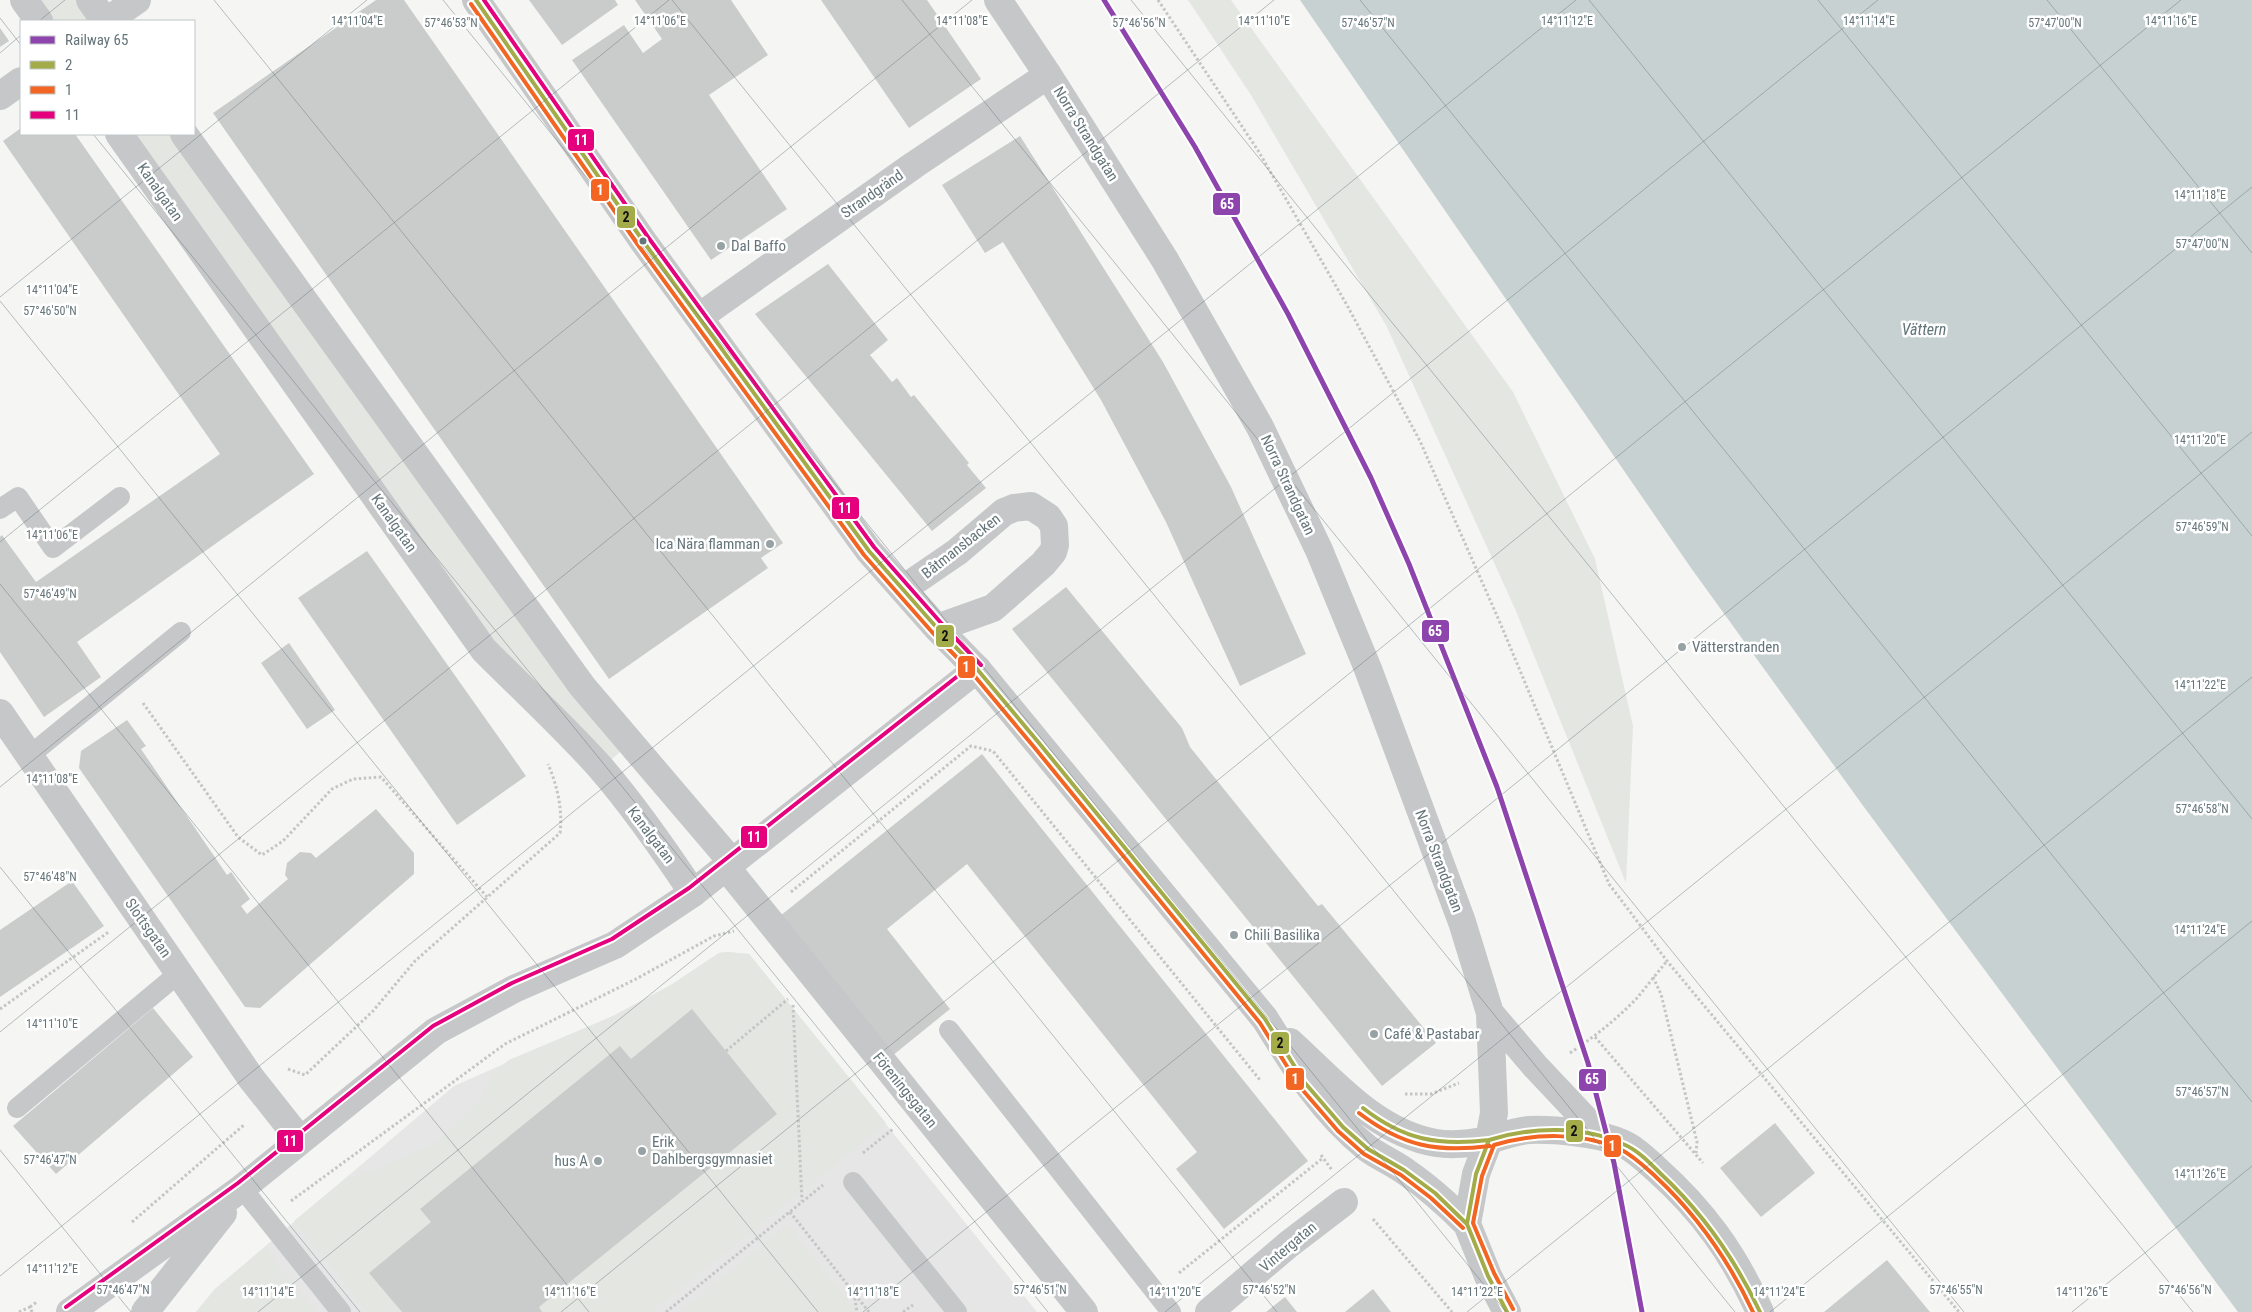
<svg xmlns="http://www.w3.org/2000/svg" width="2252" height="1312" viewBox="0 0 2252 1312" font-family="'Roboto Condensed',sans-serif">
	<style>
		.built { fill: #e5e6e5 }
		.green { fill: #e4e6e2 }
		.water { fill: #c7d1d1 }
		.building { fill: #cacccc }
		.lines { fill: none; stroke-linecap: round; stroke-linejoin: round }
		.path { stroke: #c4c5c5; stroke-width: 3; stroke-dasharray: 2.5 2.5; stroke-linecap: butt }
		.service { stroke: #c5c7c8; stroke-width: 20 }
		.minor { stroke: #c5c7c8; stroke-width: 28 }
		.tertiary { stroke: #c5c7c8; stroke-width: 28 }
		.bus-1-casing { stroke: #fff; stroke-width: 8 }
		.bus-2-casing { stroke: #fff; stroke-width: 8 }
		.bus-3-casing { stroke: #fff; stroke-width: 8 }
		.bus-1 { stroke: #a3ac49; stroke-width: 4 }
		.bus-2 { stroke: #f26522; stroke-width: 4 }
		.bus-3 { stroke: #e5007d; stroke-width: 4 }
		.rail-1-casing { stroke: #fff; stroke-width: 9 }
		.rail-1 { stroke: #8e44ad; stroke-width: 5 }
		.ticks { fill: none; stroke: #65757a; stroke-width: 1; stroke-opacity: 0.45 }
		.bus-dot { fill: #65757a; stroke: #fff; stroke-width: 2 }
		.poi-dot { fill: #97a2a5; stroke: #fff; stroke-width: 2 }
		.labels { text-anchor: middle; stroke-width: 5; stroke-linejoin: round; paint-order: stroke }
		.street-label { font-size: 15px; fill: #65757a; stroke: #fff }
		.poi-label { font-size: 15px; fill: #65757a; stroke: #fff; text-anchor: start }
		.water-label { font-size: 16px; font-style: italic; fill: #607476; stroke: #fff }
		.ticks-label { font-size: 12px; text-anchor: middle; fill: #65757a; stroke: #fff; stroke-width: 5; stroke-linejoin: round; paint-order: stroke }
		.line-badge { stroke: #fff; stroke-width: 2 }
		.badge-label { font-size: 14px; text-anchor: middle; font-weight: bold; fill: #fff }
		.pale-badge-label { font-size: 14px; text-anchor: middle; font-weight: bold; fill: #111 }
	</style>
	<rect width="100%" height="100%" fill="#f5f5f4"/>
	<path class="built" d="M727 952 749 954 1037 1312H196L215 1289 454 1086 613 1016 671 985 719 953Z"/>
	<path class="green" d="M24 0H90L105 21H39Z
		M1188 0H1231L1513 392 1595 559 1633 726 1626 883 1516 611 1387 327 1251 95Z
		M119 134H184L630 743 601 769 532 698Z
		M727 952 749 954 886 1123 651 1312H542L539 1307 777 1114 692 1010 631 1059 620 1046 421 1209 431 1222 370 1273 402 1312H368L294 1221 345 1179 388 1165 436 1143 482 1098 494 1072 509 1060 613 1016 671 985 719 953Z
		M787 1225 857 1312H680Z
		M264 1248 316 1312H196L215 1289Z"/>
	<path class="water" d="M1300 0H2252V1312H2238L1864 807 1691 568Z"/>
	<path class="building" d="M376 0H404L783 543 761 558 768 568 609 679 213 113Z
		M529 0H615L618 5 562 45Z
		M635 0H731L768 55 709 95 787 209 711 260 572 60 624 25 643 53 662 39Z
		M821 0H927L981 79 909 128Z
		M0 28 9 41 0 47Z
		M21 128V134H75L314 474 77 642 101 677 44 717 0 652V537L2 535 36 582 220 454 3 141Z
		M1020 136 1163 362 1231 487 1306 654 1240 686 1166 522 1101 400 1003 242 985 253 942 185Z
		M828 264 888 340 870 355 892 382 897 378 911 397 914 395 969 463 967 465 986 488 932 531 755 314Z
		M367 551 526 776 457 825 298 598Z
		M1066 587 1182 728 1190 747 1318 906 1322 904 1436 1043 1382 1086 1012 629Z
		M289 643 335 710 307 729 261 663Z
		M127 720 146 746 141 749 227 875 231 872 250 899 241 906 247 914 288 879 285 875 287 863 300 852 311 853 316 858 376 809 414 853V874L260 1008 245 1007 79 768 81 751Z
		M982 754 1308 1161 1224 1229 1176 1169 1197 1152 967 864 887 929 950 1009 892 1056 780 916Z
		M72 881 104 926 0 997V930Z
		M153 1008 193 1057 56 1174 13 1126Z
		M692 1009 777 1114 539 1307 542 1312H402L369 1273 431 1222 420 1209 620 1046 631 1059Z
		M1775 1123 1815 1173 1761 1217 1720 1168Z
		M1887 1260 1930 1312H1824Z
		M1373 1289 1391 1312H1345Z
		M1285 1297 1297 1312H1266Z"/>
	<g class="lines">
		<path class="path" d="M1158 0 1259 152 1348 307 1420 441 1501 625 1609 884 1667 961 1959 1312
			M143 703 238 837 262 855 283 841 332 789 353 779 381 777 488 898
			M791 892 971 746 993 751 1260 1080
			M1653 977 1661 994 1697 1142 1696 1153
			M793 1005 802 1201
			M0 1009 110 931
			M1595 1037 1703 1163
			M726 1051 788 999
			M1570 1053C1594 1037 1617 1019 1637 998 1647 986 1657 973 1667 961
			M288 1069 305 1075 373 1011 415 961 560 833C563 810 557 785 548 764
			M1405 1094H1431L1459 1083
			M863 1153 893 1129
			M1321 1155 1332 1170
			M291 1201 505 1044 636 979 714 936 734 931
			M790 1212 869 1312
			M1373 1219 1452 1312
			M132 1222 245 1124
			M1179 1273 1323 1158
			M854 1293 857 1312
			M30 1307 38 1301
			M19 1312 30 1307 32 1312
			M666 1312 823 1185
			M903 1312 913 1305"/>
		<path class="service" d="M0 509 18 497 53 548 120 497
			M29 756 181 632
			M949 1030 1171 1312
			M17 1108 179 973
			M853 1182 957 1312
			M242 1188 341 1312"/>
		<path class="minor" d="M24 0 39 21
			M90 0 105 21
			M476 0 643 241 869 551 937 628 977 669
			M107 21 137 0
			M0 96 21 81
			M119 134 484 650C523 689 563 726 600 767 633 805 665 851 693 893
			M184 134 582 686 732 862
			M699 317 914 165 1048 75
			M903 589 957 552 1004 512 1014 508 1031 506 1048 517 1054 526 1055 545 1053 552 1043 564 993 608 937 628
			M0 713 251 1078 300 1140
			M726 867 1084 1312
			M1209 1312 1289 1244 1344 1202"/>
		<path class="tertiary" d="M998 0 1048 75 1165 260 1260 427 1319 550 1368 669 1462 922 1490 1013 1494 1113 1489 1140C1471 1143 1454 1146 1436 1143 1376 1133 1333 1081 1290 1042
			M1490 1013 1535 1066 1600 1135
			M70 1312 242 1188 436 1031 514 989 615 945 693 893 977 669 1265 1019C1294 1066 1323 1113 1367 1148 1379 1157 1394 1163 1406 1172 1428 1187 1448 1205 1467 1224
			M145 1312 223 1213
			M1507 1312 1488 1276 1467 1224 1476 1174 1489 1140C1502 1136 1516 1131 1529 1130 1553 1129 1598 1133 1619 1142 1633 1147 1645 1159 1656 1169 1703 1211 1734 1254 1760 1312"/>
		<defs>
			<path id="bus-1" d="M476 0 643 241 869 551 937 628 977 669 1039 743 1265 1019 1305 1083 1343 1127 1368 1149 1404 1170 1435 1193 1467 1224
				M1363 1108C1404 1140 1438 1146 1489 1140
				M1507 1312 1488 1276 1467 1224 1476 1174 1489 1140C1531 1127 1582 1125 1623 1144 1638 1150 1650 1163 1661 1174 1704 1214 1735 1259 1760 1312"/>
			<path id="bus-2" d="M471 4 638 245 864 555 932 632 972 673 1034 747 1260 1023 1300 1087 1338 1131 1364 1154 1401 1175 1431 1198 1463 1228
				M1359 1113C1402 1146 1437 1153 1490 1146
				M1513 1309 1494 1273 1473 1223 1482 1176 1494 1145C1533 1133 1582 1132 1620 1149 1634 1156 1645 1167 1656 1177 1698 1216 1729 1261 1753 1312"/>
			<path id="bus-3" d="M484 0 648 237 874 547 942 624 981 665
				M66 1307 238 1183 433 1026 512 983 612 939 689 888 973 664"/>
		</defs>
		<use href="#bus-1" class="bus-1-casing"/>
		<use href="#bus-2" class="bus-2-casing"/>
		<use href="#bus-3" class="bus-3-casing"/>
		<use href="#bus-1" class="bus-1"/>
		<use href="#bus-2" class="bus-2"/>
		<use href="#bus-3" class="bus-3"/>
		<defs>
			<path id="rail-1" d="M1104 0 1195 147 1288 314 1371 478 1409 564 1497 787 1588 1063 1614 1163 1642 1312"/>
		</defs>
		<use href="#rail-1" class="rail-1-casing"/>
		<use href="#rail-1" class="rail-1"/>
	</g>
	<path class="ticks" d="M214 0 1277 1312M443 0 1506 1312M672 0 1735 1312M902 0 1964 1312M1131 0 2193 1312M1360 0 2252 1102M1589 0 2252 819M1818 0 2252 536M2047 0 2252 253M0 18 21 45M39 21 65 0M0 53 21 35M93 134 1048 1312M0 297 367 0M0 301 818 1312M0 542 669 0M0 584 589 1312M0 787 972 0M0 867 360 1312M0 1032 1274 0M0 1150 131 1312M0 1276 1576 0M258 1312 1878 0M561 1312 2181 0M863 1312 2252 187M1165 1312 2252 432M1467 1312 2252 677M1770 1312 2252 921M2072 1312 2252 1166"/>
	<circle class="bus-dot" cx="643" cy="241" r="4.5"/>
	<g class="poi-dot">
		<circle cx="721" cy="246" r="5"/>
		<circle cx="770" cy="544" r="5"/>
		<circle cx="1682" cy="647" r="5"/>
		<circle cx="1234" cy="935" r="5"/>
		<circle cx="1374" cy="1034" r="5"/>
		<circle cx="642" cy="1151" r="5"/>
		<circle cx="598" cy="1161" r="5"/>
	</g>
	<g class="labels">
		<g class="street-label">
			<text transform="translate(1086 134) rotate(58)" y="5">Norra Strandgatan</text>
			<text transform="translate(160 192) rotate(55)" y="5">Kanalgatan</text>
			<text transform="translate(872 194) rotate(-35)" y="5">Strandgränd</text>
			<text transform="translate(1288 485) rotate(65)" y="5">Norra Strandgatan</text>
			<text transform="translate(394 523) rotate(55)" y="5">Kanalgatan</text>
			<text transform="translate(961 546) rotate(-38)" y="5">Båtmansbacken</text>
			<text transform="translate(651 835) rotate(53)" y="5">Kanalgatan</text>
			<text transform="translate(1439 861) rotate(69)" y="5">Norra Strandgatan</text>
			<text transform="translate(148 928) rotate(55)" y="5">Slottsgatan</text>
			<text transform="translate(905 1090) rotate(51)" y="5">Föreningsgatan</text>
			<text transform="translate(1288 1247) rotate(-40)" y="5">Vintergatan</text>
		</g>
		<g class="poi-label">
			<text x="731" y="251">Dal Baffo</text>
			<text x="760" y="549" text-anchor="end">Ica Nära flamman</text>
			<text x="1692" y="652">Vätterstranden</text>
			<text x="1244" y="940">Chili Basilika</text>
			<text x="1384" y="1039">Café &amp; Pastabar</text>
			<text x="652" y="1147">Erik<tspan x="652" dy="17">Dahlbergsgymnasiet</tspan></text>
			<text x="588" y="1166" text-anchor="end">hus A</text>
		</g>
		<g class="water-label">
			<text x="1924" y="335">Vättern</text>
		</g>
	</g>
	<g class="ticks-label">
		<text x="357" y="25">14°11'04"E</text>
		<text x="660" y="25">14°11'06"E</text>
		<text x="1264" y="25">14°11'10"E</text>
		<text x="1567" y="25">14°11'12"E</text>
		<text x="1869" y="25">14°11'14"E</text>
		<text x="2171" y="25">14°11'16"E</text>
		<text x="962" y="25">14°11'08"E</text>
		<text x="451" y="27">57°46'53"N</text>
		<text x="1139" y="27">57°46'56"N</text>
		<text x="1368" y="27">57°46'57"N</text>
		<text x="2055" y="27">57°47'00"N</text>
		<text x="2200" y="199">14°11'18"E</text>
		<text x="2202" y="248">57°47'00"N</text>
		<text x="52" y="294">14°11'04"E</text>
		<text x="50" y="315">57°46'50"N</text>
		<text x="2200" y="444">14°11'20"E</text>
		<text x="2202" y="531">57°46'59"N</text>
		<text x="52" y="539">14°11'06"E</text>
		<text x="50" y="598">57°46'49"N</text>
		<text x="2200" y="689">14°11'22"E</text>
		<text x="52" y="783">14°11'08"E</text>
		<text x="2202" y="813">57°46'58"N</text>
		<text x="50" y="881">57°46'48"N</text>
		<text x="2200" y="934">14°11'24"E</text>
		<text x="52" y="1028">14°11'10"E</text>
		<text x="2202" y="1096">57°46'57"N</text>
		<text x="50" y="1164">57°46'47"N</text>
		<text x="2200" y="1178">14°11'26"E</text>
		<text x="52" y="1273">14°11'12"E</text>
		<text x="123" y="1294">57°46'47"N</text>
		<text x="1040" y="1294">57°46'51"N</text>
		<text x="1269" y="1294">57°46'52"N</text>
		<text x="1956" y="1294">57°46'55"N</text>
		<text x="2185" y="1294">57°46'56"N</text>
		<text x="268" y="1296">14°11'14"E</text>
		<text x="570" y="1296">14°11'16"E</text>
		<text x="873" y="1296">14°11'18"E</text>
		<text x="1175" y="1296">14°11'20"E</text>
		<text x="1477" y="1296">14°11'22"E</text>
		<text x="1779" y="1296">14°11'24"E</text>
		<text x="2082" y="1296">14°11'26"E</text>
	</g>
	<g class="line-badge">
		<rect x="567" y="128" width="28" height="24" rx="5" fill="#e5007d"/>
		<rect x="590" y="178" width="20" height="24" rx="5" fill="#f26522"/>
		<rect x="1212" y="192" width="29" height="24" rx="5" fill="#8e44ad"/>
		<rect x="616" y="205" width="20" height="24" rx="5" fill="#a3ac49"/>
		<rect x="831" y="496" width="29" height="24" rx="5" fill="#e5007d"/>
		<rect x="1421" y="619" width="29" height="24" rx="5" fill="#8e44ad"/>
		<rect x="935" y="624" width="20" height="24" rx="5" fill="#a3ac49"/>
		<rect x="957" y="655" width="19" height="24" rx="5" fill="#f26522"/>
		<rect x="740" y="825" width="28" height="24" rx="5" fill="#e5007d"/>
		<rect x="1270" y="1031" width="20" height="24" rx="5" fill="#a3ac49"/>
		<rect x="1285" y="1067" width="20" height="24" rx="5" fill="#f26522"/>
		<rect x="1578" y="1068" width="29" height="24" rx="5" fill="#8e44ad"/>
		<rect x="1565" y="1119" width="19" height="24" rx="5" fill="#a3ac49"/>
		<rect x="276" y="1129" width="28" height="24" rx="5" fill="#e5007d"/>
		<rect x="1603" y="1134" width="19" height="24" rx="5" fill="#f26522"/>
	</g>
	<g class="badge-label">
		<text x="581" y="145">11</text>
		<text x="600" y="195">1</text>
		<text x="1227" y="209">65</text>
		<text x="845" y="513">11</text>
		<text x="1435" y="636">65</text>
		<text x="966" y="672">1</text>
		<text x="754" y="842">11</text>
		<text x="1295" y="1084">1</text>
		<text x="1592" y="1084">65</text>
		<text x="290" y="1146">11</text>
		<text x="1612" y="1151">1</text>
	</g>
	<g class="pale-badge-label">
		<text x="626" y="222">2</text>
		<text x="945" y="641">2</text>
		<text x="1280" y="1048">2</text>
		<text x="1574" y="1136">2</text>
	</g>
	<rect x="20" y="20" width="175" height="115" fill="#ffffff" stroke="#c1c8ca"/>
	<rect x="30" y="36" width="25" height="8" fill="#8e44ad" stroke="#c1c8ca"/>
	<text x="65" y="45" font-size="15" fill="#65757a">Railway 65</text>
	<rect x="30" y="61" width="25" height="8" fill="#a3ac49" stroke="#c1c8ca"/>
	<text x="65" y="70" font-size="15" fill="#65757a">2</text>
	<rect x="30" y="86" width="25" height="8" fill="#f26522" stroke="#c1c8ca"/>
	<text x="65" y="95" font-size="15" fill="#65757a">1</text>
	<rect x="30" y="111" width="25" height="8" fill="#e5007d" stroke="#c1c8ca"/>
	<text x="65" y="120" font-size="15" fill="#65757a">11</text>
</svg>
